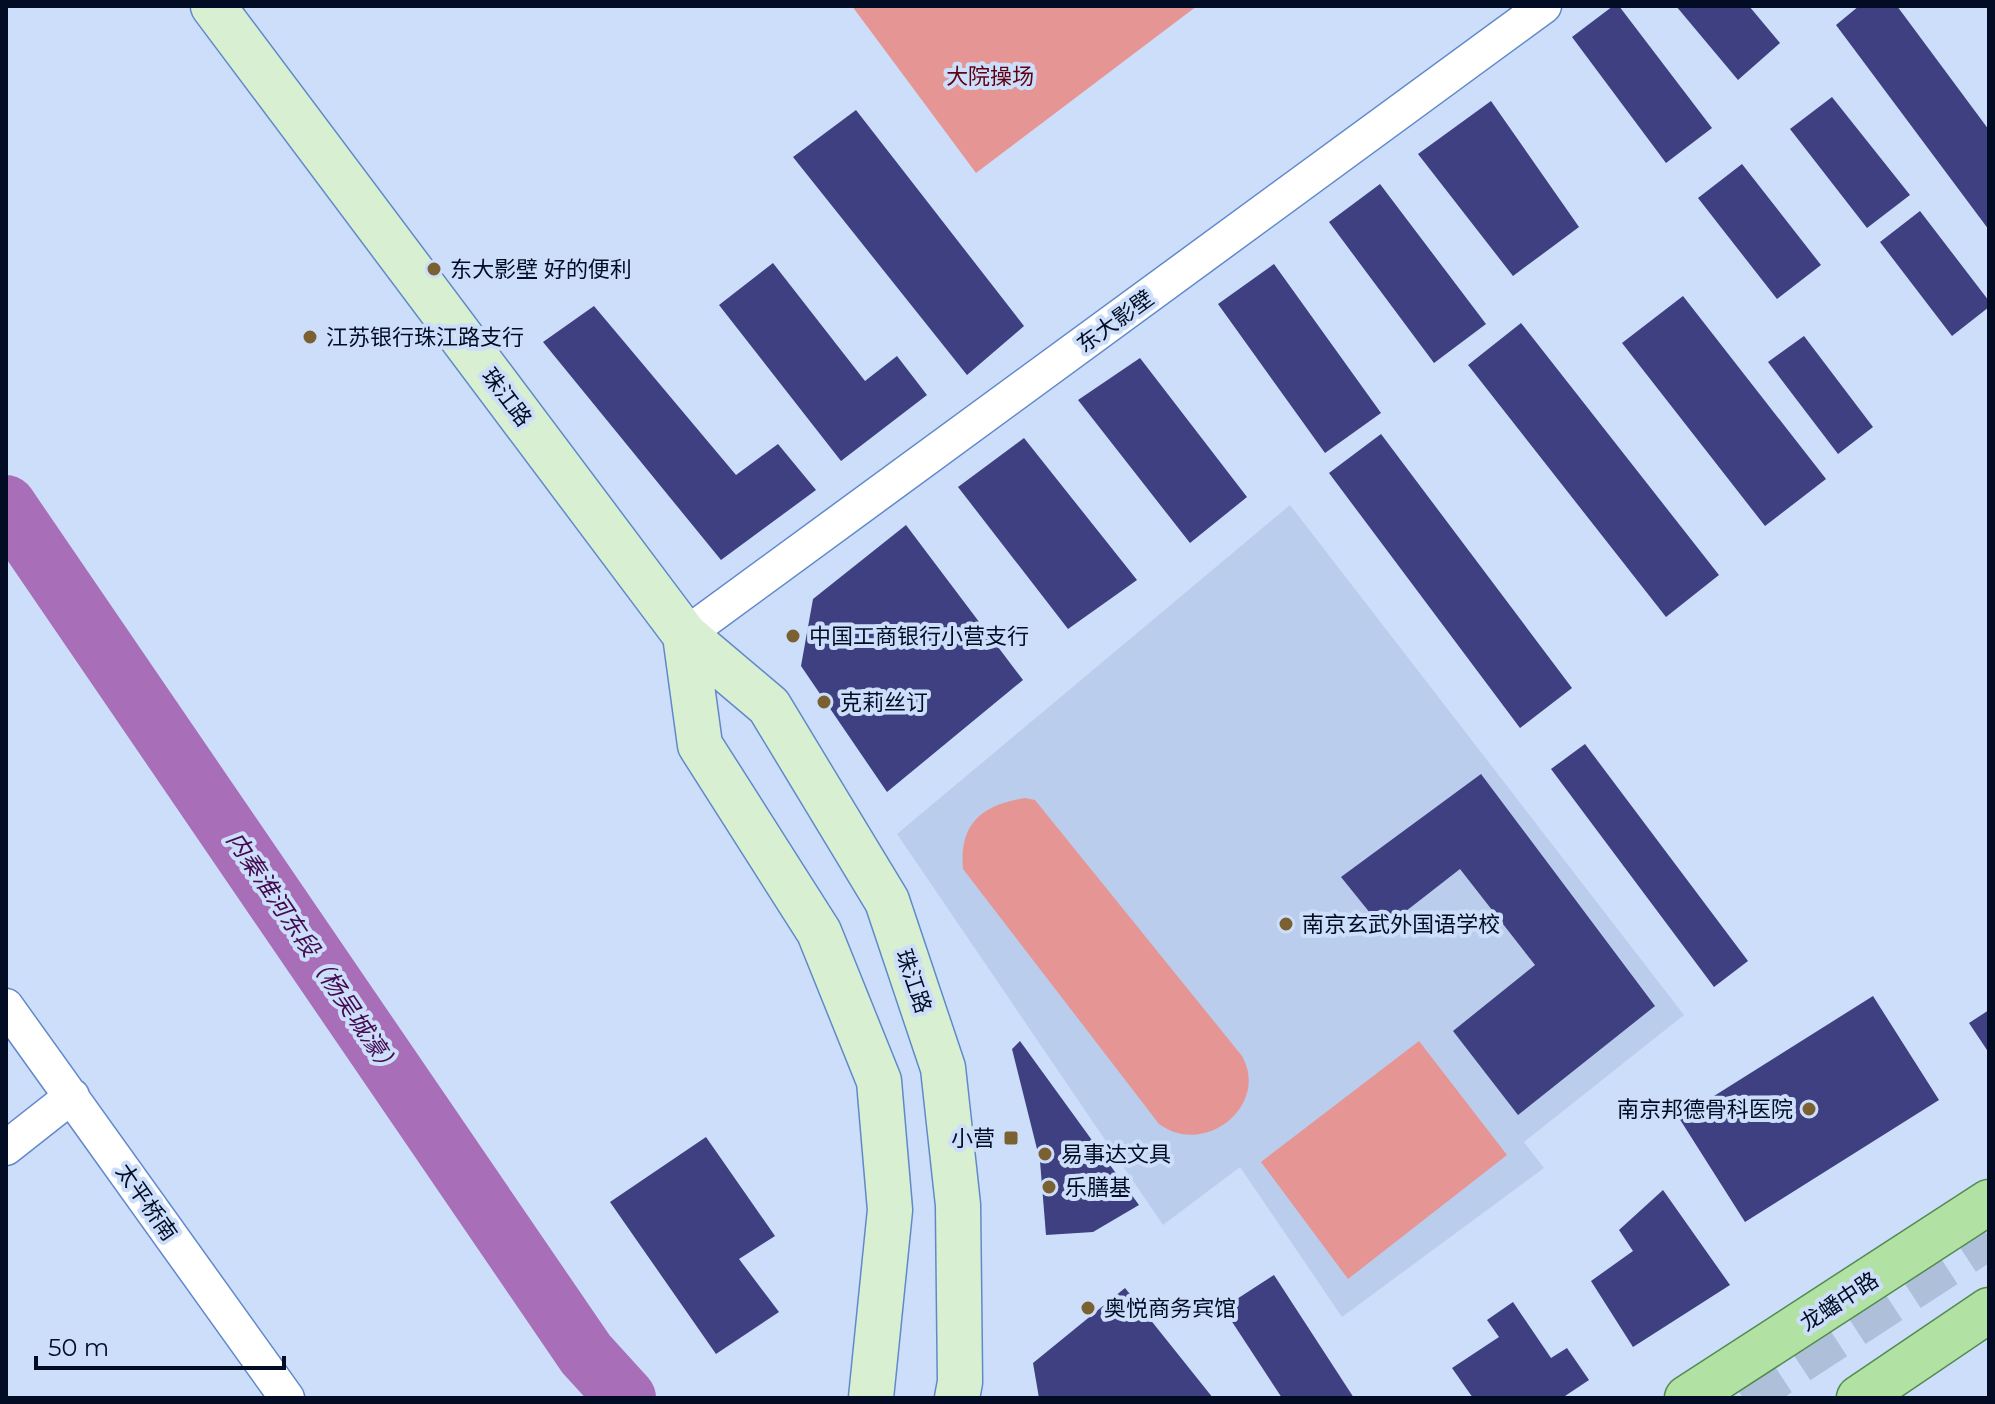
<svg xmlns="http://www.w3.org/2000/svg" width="1995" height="1404" viewBox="0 0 1995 1404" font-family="Montserrat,'Noto Sans SC',sans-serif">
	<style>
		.built { fill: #bacdec }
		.green { fill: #e69595 }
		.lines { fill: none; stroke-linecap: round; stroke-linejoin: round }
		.river { stroke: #a96eb8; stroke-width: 60 }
		.building { fill: #3e4081 }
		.highway-tunnel { stroke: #aebfda; stroke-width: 44; stroke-dasharray: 44 22; stroke-linecap: butt }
		.street-casing { stroke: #6189ca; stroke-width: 37 }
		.secondary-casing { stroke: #6189ca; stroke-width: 47 }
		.primary-casing { stroke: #528a50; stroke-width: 47 }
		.street { stroke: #fff; stroke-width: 34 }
		.secondary { stroke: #d8f0d1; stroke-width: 44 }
		.primary { stroke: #b1e2a4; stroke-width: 44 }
		.poi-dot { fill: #7b6032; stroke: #ccdefa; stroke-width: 3 }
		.labels { text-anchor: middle; stroke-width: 8; stroke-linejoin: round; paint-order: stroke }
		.park-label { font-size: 22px; fill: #5f0013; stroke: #ccdefa }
		.poi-label { font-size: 22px; fill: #020d25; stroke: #ccdefa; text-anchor: start }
		.street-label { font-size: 22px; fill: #020d25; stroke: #ccdefa }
		.water-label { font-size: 24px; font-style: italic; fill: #440a50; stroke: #ccdefa }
	</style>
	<rect width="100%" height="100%" fill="#ccdefa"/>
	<path class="built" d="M1290 505 1684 1015 1524 1142 1544 1168 1342 1317 1240 1167 1163 1225 897 834Z"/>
	<path class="green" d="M852 6H1197L976 173Z
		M1025 798 1035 800 1242 1056C1270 1105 1205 1158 1159 1124L963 869C959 823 982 805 1025 798Z
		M1419 1041 1507 1155 1348 1279 1261 1162Z"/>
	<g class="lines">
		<path class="river" d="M6 505 586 1354 626 1398"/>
	</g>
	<path class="building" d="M1613 6H1619L1712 128 1666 163 1572 37Z
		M1676 6H1749L1780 43 1738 80Z
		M1859 6H1897L1989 130V230L1836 25Z
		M1832 97 1910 195 1867 228 1790 129Z
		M1491 101 1579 227 1513 276 1418 154Z
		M856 110 1024 326 967 375 793 157Z
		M1742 164 1821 265 1777 299 1698 198Z
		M1380 184 1486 324 1434 363 1329 222Z
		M1920 211 1989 301V307L1952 336 1880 242Z
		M773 263 865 381 897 356 927 395 841 461 719 305Z
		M1274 264 1381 413 1325 453 1218 304Z
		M1683 296 1826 479 1765 526 1622 343Z
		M594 306 736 475 778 444 816 490 721 560 543 342Z
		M1521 323 1719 575 1666 617 1468 365Z
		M1804 336 1873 427 1838 454 1768 362Z
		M1140 358 1247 497 1190 543 1078 400Z
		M1381 434 1572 688 1520 728 1329 473Z
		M1024 438 1137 580 1068 629 958 487Z
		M906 525 1023 680 887 792 801 666 813 599Z
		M1585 744 1748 961 1714 987 1551 769Z
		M1481 774 1655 1006 1518 1115 1453 1031 1535 965 1460 869 1383 929 1341 877Z
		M1873 996 1939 1100 1745 1222 1679 1118Z
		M1989 1010V1053L1969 1023Z
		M1020 1041 1139 1205 1093 1232 1046 1235 1040 1161 1012 1049Z
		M706 1137 775 1236 739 1259 779 1312 716 1354 610 1202Z
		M1663 1190 1730 1285 1633 1347 1591 1281 1633 1251 1619 1230Z
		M1274 1275 1354 1398H1282L1223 1308Z
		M1125 1288 1213 1398H1039L1033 1363Z
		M1513 1302 1551 1358 1567 1348 1589 1380 1562 1398H1473L1452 1368 1499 1337 1487 1320Z"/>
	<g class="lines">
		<path class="highway-tunnel" d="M1743 1398 1989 1237"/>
		<defs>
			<path id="street" d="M685 635 1544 6
				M6 1006 287 1398
				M6 1148 72 1096"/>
			<path id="secondary" d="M213 6 685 635 769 706 887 901 943 1068 958 1205 960 1382 957 1398
				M685 635 700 745 819 932 879 1081 890 1210 871 1398"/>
			<path id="primary" d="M1687 1398 1989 1202
				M1859 1398 1989 1310"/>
		</defs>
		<use href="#street" class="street-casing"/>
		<use href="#secondary" class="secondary-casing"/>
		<use href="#primary" class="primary-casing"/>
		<use href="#street" class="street"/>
		<use href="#secondary" class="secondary"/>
		<use href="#primary" class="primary"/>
	</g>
	<g class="poi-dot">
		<circle cx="434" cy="269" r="8"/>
		<circle cx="310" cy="337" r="8"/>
		<circle cx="793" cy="636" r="8"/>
		<circle cx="824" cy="702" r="8"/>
		<circle cx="1286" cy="924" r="8"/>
		<circle cx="1809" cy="1109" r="8"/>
		<rect x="1003" y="1130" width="16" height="16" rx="4"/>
		<circle cx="1045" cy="1154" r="8"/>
		<circle cx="1049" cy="1187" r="8"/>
		<circle cx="1088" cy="1308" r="8"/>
	</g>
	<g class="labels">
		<g class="park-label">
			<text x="990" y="84">大院操场</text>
		</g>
		<g class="poi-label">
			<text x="450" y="277">东大影壁 好的便利</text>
			<text x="326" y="345">江苏银行珠江路支行</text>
			<text x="809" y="644">中国工商银行小营支行</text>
			<text x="840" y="710">克莉丝订</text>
			<text x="1302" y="932">南京玄武外国语学校</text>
			<text x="1793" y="1117" text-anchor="end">南京邦德骨科医院</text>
			<text x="995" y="1146" text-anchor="end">小营</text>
			<text x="1061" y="1162">易事达文具</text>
			<text x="1065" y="1195">乐膳基</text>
			<text x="1104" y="1316">奥悦商务宾馆</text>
		</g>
		<g class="street-label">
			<text transform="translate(1115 321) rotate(-36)" y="8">东大影壁</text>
			<text transform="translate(507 397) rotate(53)" y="8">珠江路</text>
			<text transform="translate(914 981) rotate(71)" y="8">珠江路</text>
			<text transform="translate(147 1202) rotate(55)" y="8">太平桥南</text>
			<text transform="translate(1839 1301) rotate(-33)" y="8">龙蟠中路</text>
		</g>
		<g class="water-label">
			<text transform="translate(313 954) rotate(56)" y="8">内秦淮河东段（杨吴城濠）</text>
		</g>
	</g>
	<rect width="1995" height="1404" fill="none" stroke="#020d25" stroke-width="16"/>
	<path d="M36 1356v12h248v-12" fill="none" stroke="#020d25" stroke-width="4"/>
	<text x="48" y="1356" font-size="24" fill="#020d25" stroke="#ccdefa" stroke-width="6" paint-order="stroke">50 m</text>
</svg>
